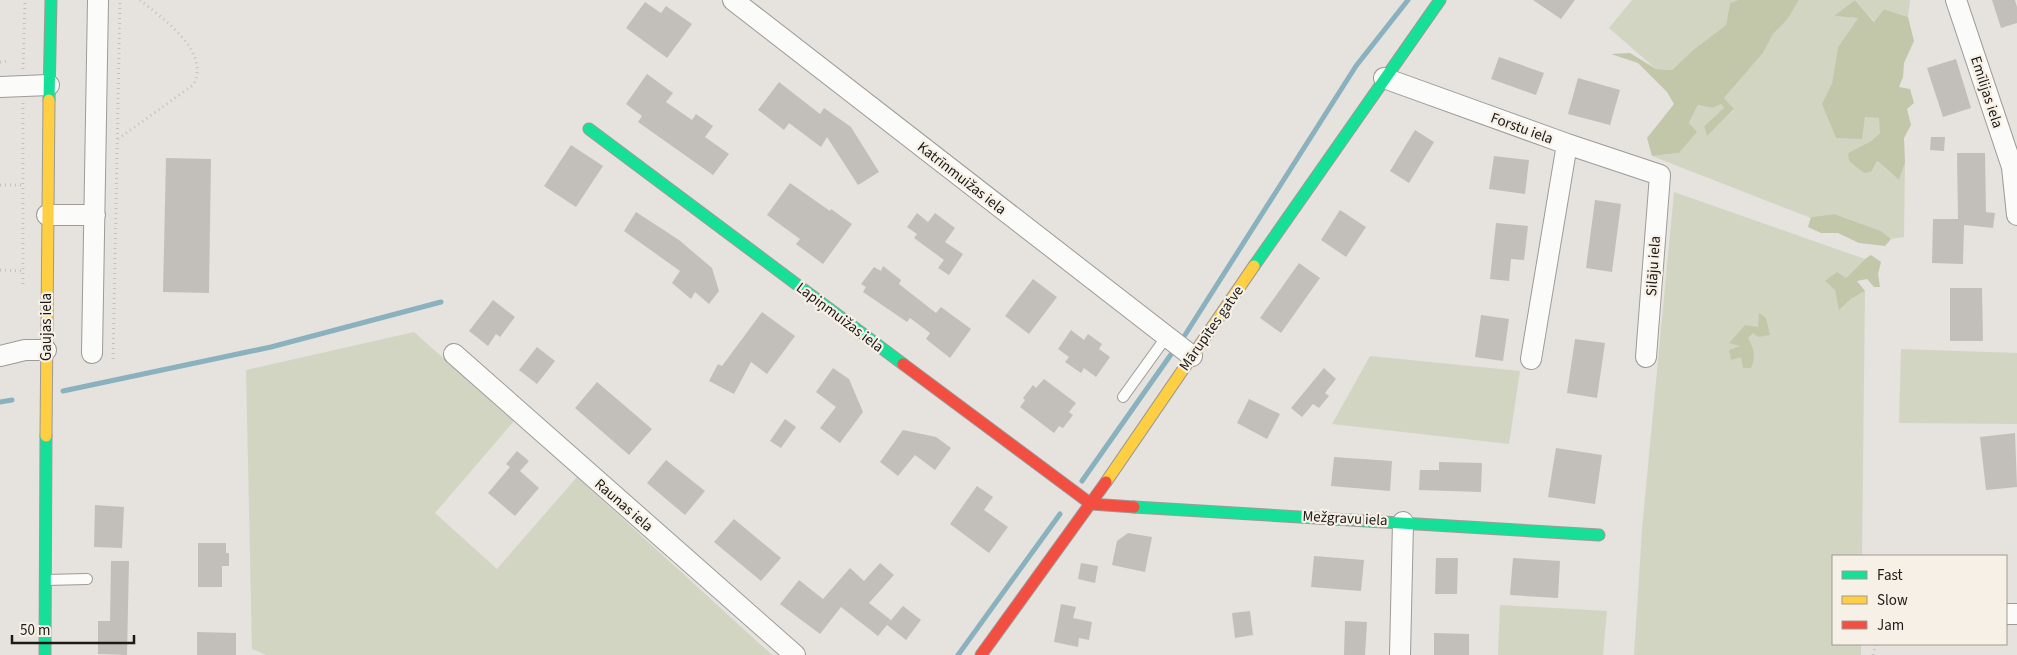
<svg xmlns="http://www.w3.org/2000/svg" width="2017" height="655" viewBox="0 0 2017 655" font-family="'Source Sans 3',sans-serif">
	<style>
		.green { fill: #d3d5c3 }
		.forest { fill: #c3c7aa }
		.lines { fill: none; stroke-linecap: round; stroke-linejoin: round }
		.stream { stroke: #8ab1be; stroke-width: 5 }
		.building { fill: #c2bfbb }
		.lane-casing { stroke: #9d9a97; stroke-width: 12 }
		.street-casing { stroke: #9d9a97; stroke-width: 22 }
		.fast-casing { stroke: #9d9a97; stroke-width: 13 }
		.slow-casing { stroke: #9d9a97; stroke-width: 13 }
		.jam-casing { stroke: #9d9a97; stroke-width: 13 }
		.path { stroke: #c3c1c0; stroke-width: 3; stroke-dasharray: 1 4; stroke-linecap: butt }
		.lane { stroke: #fbfbfa; stroke-width: 10 }
		.street { stroke: #fbfbfa; stroke-width: 20 }
		.fast { stroke: #16e098; stroke-width: 11 }
		.slow { stroke: #ffcf43; stroke-width: 11 }
		.jam { stroke: #f24e42; stroke-width: 11 }
		.labels { text-anchor: middle; stroke-width: 4.5; stroke-linejoin: round; paint-order: stroke }
		.street-label { font-size: 15px; fill: #1c1916; stroke: #f7f0e6 }
	</style>
	<rect width="100%" height="100%" fill="#e6e2dd"/>
	<path class="green" d="M1632 0H1738L1730 3 1726 25 1693 50 1672 70 1656 69 1609 28Z
		M1799 0H1855L1835 16 1858 18 1838 47 1832 83 1822 105 1865 116 1880 118V133L1871 141 1848 153 1876 161 1899 180 1905 163 1904 237 1891 239 1881 231 1836 214 1811 217V218L1652 156 1679 153 1689 123 1698 105 1713 108 1721 104 1724 108 1704 126 1707 135 1734 110 1724 98 1763 53 1773 34 1787 20Z
		M1855 0H1910L1908 17 1884 9 1875 22Z
		M1674 192 1865 259 1835 289 1840 309 1851 299 1865 291 1862 556H1833V644H1861V655H1634L1642 529Z
		M414 332 514 421 435 513 497 569 577 477 772 655H266L252 649 246 370Z
		M1901 349 2017 353V424L1899 423Z
		M1370 356 1520 371 1509 444 1332 424Z
		M1500 605 1607 611 1603 655H1498Z"/>
	<path class="forest" d="M1738 0H1799L1787 20 1773 34 1763 53 1724 98 1734 109 1707 136 1704 126 1724 108 1721 104 1713 108 1698 105 1689 123 1697 132 1679 153 1652 156 1647 138 1674 104 1667 92 1638 63 1611 54 1630 53 1656 69 1672 70 1693 50 1726 25 1730 3Z
		M1855 0 1874 22 1884 9 1908 17 1914 41 1904 63 1903 77 1899 87 1910 89 1914 103 1907 109 1911 125 1904 138 1905 163 1899 180 1877 161 1871 172 1864 173 1849 161 1848 153 1871 141 1880 133 1879 118 1865 117 1862 139 1836 138 1822 104 1832 83 1838 47 1858 18 1834 16Z
		M1835 214 1881 231 1891 239 1885 246 1859 243 1838 233H1821L1808 227 1811 217Z
		M1871 255 1881 262 1878 274 1880 287H1874L1867 279 1857 281 1865 291 1851 299 1839 310 1835 290 1825 281 1837 272 1846 278 1865 259Z
		M1759 313 1766 318 1770 335 1758 337 1753 333 1748 338C1754 349 1756 356 1751 368H1743L1741 357 1731 360 1729 350 1740 346 1729 343 1745 325 1758 327Z"/>
	<g class="lines">
		<path class="stream" d="M1185 335 1356 66 1408 0
			M63 391 271 347 441 302
			M0 402 12 400
			M1082 481 1172 353
			M958 655 1060 514"/>
	</g>
	<path class="building" d="M1533 0H1575L1561 19Z
		M1992 0H2015L2017 7V23L2001 28Z
		M645 2 661 13 666 6 692 24 667 58 626 28Z
		M1499 57 1544 73 1536 95 1491 79Z
		M1956 59 1971 108 1943 117 1927 68Z
		M647 74 673 93 666 102 692 120 696 114 713 126 705 137 729 154 713 175 638 122 642 116 626 104Z
		M1578 78 1620 90 1610 125 1568 114Z
		M779 82 820 114 824 108 851 127 879 172 858 185 827 137 821 147 789 123 784 130 758 110Z
		M1415 130 1434 142 1409 183 1390 171Z
		M1931 137H1945L1944 151 1930 150Z
		M571 145 603 166 576 207 544 186Z
		M1957 153H1985L1986 212 1995 213 1993 228 1964 225 1963 264 1932 263 1933 219H1958Z
		M1494 156 1529 160 1525 194 1489 189Z
		M166 158 211 159 209 293 163 292Z
		M790 183 830 211 831 209 852 224 823 264 796 244 800 239 767 215Z
		M1595 200 1621 204 1612 272 1586 268Z
		M1340 210 1366 227 1346 257 1321 240Z
		M636 212 679 240 712 268 719 291 709 304 695 292 691 299 672 283 680 271 624 231Z
		M917 213 928 222 935 213 955 228 945 242 963 254 949 275 938 268 944 260 914 238 917 234 907 227Z
		M1496 223 1528 226 1524 260 1511 259 1509 281 1490 279Z
		M1299 263 1320 278 1281 333 1260 318Z
		M883 266 901 280 899 284 936 313 941 307 971 329 950 358 926 339 930 333 910 318 907 322 863 292 866 287 861 284 874 267 881 271Z
		M1033 279 1057 297 1029 334 1005 316Z
		M1950 288H1982L1983 341H1950Z
		M493 300 515 317 500 337 496 334 488 346 469 331Z
		M762 312 795 336 767 374 751 362 734 394 709 381 718 364 722 366Z
		M1481 315 1509 319 1503 361 1475 357Z
		M1071 330 1084 340 1088 334 1102 344 1099 349 1110 357 1096 377 1084 368 1081 373 1065 362 1069 357 1058 349Z
		M1575 339 1605 343 1597 398 1567 393Z
		M537 347 555 361 537 384 519 370Z
		M833 368 849 379 863 412 840 443 820 428 836 407 816 392Z
		M1324 368 1336 379 1325 393 1329 396 1319 408 1313 404 1302 417 1291 408Z
		M1044 379 1076 403 1069 412 1073 415 1063 428 1059 426 1054 433 1020 407 1025 400 1023 398 1033 385 1036 388Z
		M597 382 652 429 629 455 575 408Z
		M1249 399 1280 414 1267 439 1237 423Z
		M785 419 796 427 781 448 770 441Z
		M903 430 936 437 951 448 935 470 915 455 898 476 880 462Z
		M2015 433 2017 487 1986 490 1980 437Z
		M1556 448 1602 455 1595 504 1548 497Z
		M517 451 529 461 520 471 539 488 515 516 488 493 510 467 506 464Z
		M1334 457 1392 461 1390 491 1331 486Z
		M666 460 705 491 685 515 647 483Z
		M1439 462 1482 463 1481 492 1419 490 1420 470H1439Z
		M977 486 993 497 984 510 1008 527 989 553 950 524Z
		M95 505 124 507 122 548 94 547Z
		M734 519 781 558 761 581 714 542Z
		M1128 533 1152 537 1145 572 1112 565 1117 541Z
		M198 543H226V553H229V566H222V587H198Z
		M1314 556 1364 560 1361 591 1311 587Z
		M1436 558H1458L1457 594H1435Z
		M1513 558 1560 561 1558 598 1510 595Z
		M111 561H129L127 655 98 654V621H110Z
		M880 563 894 575 869 603 891 620 878 636 841 607 820 634 780 604 799 580 823 599 850 568 864 581Z
		M1081 563 1098 566 1095 583 1078 579Z
		M1061 604 1076 607 1073 618 1092 622 1089 640 1079 638 1078 647 1054 642Z
		M903 606 921 620 906 640 887 625Z
		M1250 611 1253 635 1235 638 1232 613Z
		M1345 621 1367 622 1365 655H1344Z
		M197 632 236 633V655H197Z
		M1434 633 1469 634V655H1434Z"/>
	<g class="lines">
		<defs>
			<path id="lane" d="M1123 397 1167 336
				M46 580 87 579"/>
			<path id="street" d="M733 0 1192 356
				M1956 0 2012 167 2017 215
				M1384 78 1567 144 1660 175 1646 357
				M0 87 49 85
				M47 215H95
				M92 353 98 0
				M454 354 795 655
				M0 356 25 350H46
				M1531 359 1567 144
				M2006 614H2017
				M1400 655 1403 522"/>
			<path id="fast" d="M49 100 51 0
				M589 129 903 364
				M1254 266 1440 0
				M1134 507 1599 535
				M45 655 46 436"/>
			<path id="slow" d="M46 436 49 100
				M1106 482 1254 266"/>
			<path id="jam" d="M903 364 1091 504 1134 507
				M981 655 1106 482"/>
		</defs>
		<use href="#lane" class="lane-casing"/>
		<use href="#street" class="street-casing"/>
		<use href="#fast" class="fast-casing"/>
		<use href="#slow" class="slow-casing"/>
		<use href="#jam" class="jam-casing"/>
		<path class="path" d="M0 62 9 61
			M23 69 25 0
			M23 103V284
			M118 139 193 85C212 52 162 18 140 0
			M0 185H22
			M0 270 23 271
			M113 359 120 0
			M1873 655 1876 644"/>
		<use href="#lane" class="lane"/>
		<use href="#street" class="street"/>
		<use href="#fast" class="fast"/>
		<use href="#slow" class="slow"/>
		<use href="#jam" class="jam"/>
	</g>
	<g class="labels">
		<g class="street-label">
			<text transform="translate(1987 92) rotate(72)" y="5">Emīlijas iela</text>
			<text transform="translate(1522 128) rotate(20)" y="5">Forstu iela</text>
			<text transform="translate(962 178) rotate(38)" y="5">Katrīnmuižas iela</text>
			<text transform="translate(1653 266) rotate(-86)" y="5">Silāju iela</text>
			<text transform="translate(840 317) rotate(37)" y="5">Lapiņmuižas iela</text>
			<text transform="translate(46 327) rotate(-90)" y="5">Gaujas iela</text>
			<text transform="translate(1211 328) rotate(-55)" y="5">Mārupītes gatve</text>
			<text transform="translate(624 505) rotate(41)" y="5">Raunas iela</text>
			<text transform="translate(1345 518) rotate(3)" y="5">Mežgravu iela</text>
		</g>
	</g>
	<rect x="1832" y="555" width="175" height="90" fill="#f7f0e6" stroke="#9f9a93"/>
	<rect x="1842" y="571" width="25" height="8" fill="#16e098" stroke="#9f9a93"/>
	<text x="1877" y="580" font-size="15" fill="#1c1916">Fast</text>
	<rect x="1842" y="596" width="25" height="8" fill="#ffcf43" stroke="#9f9a93"/>
	<text x="1877" y="605" font-size="15" fill="#1c1916">Slow</text>
	<rect x="1842" y="621" width="25" height="8" fill="#f24e42" stroke="#9f9a93"/>
	<text x="1877" y="630" font-size="15" fill="#1c1916">Jam</text>
	<path d="M12 635v8h122v-8" fill="none" stroke="#1c1916" stroke-width="2.5"/>
	<text x="20" y="635" font-size="15" fill="#1c1916" stroke="#f7f0e6" stroke-width="4" paint-order="stroke">50 m</text>
</svg>
